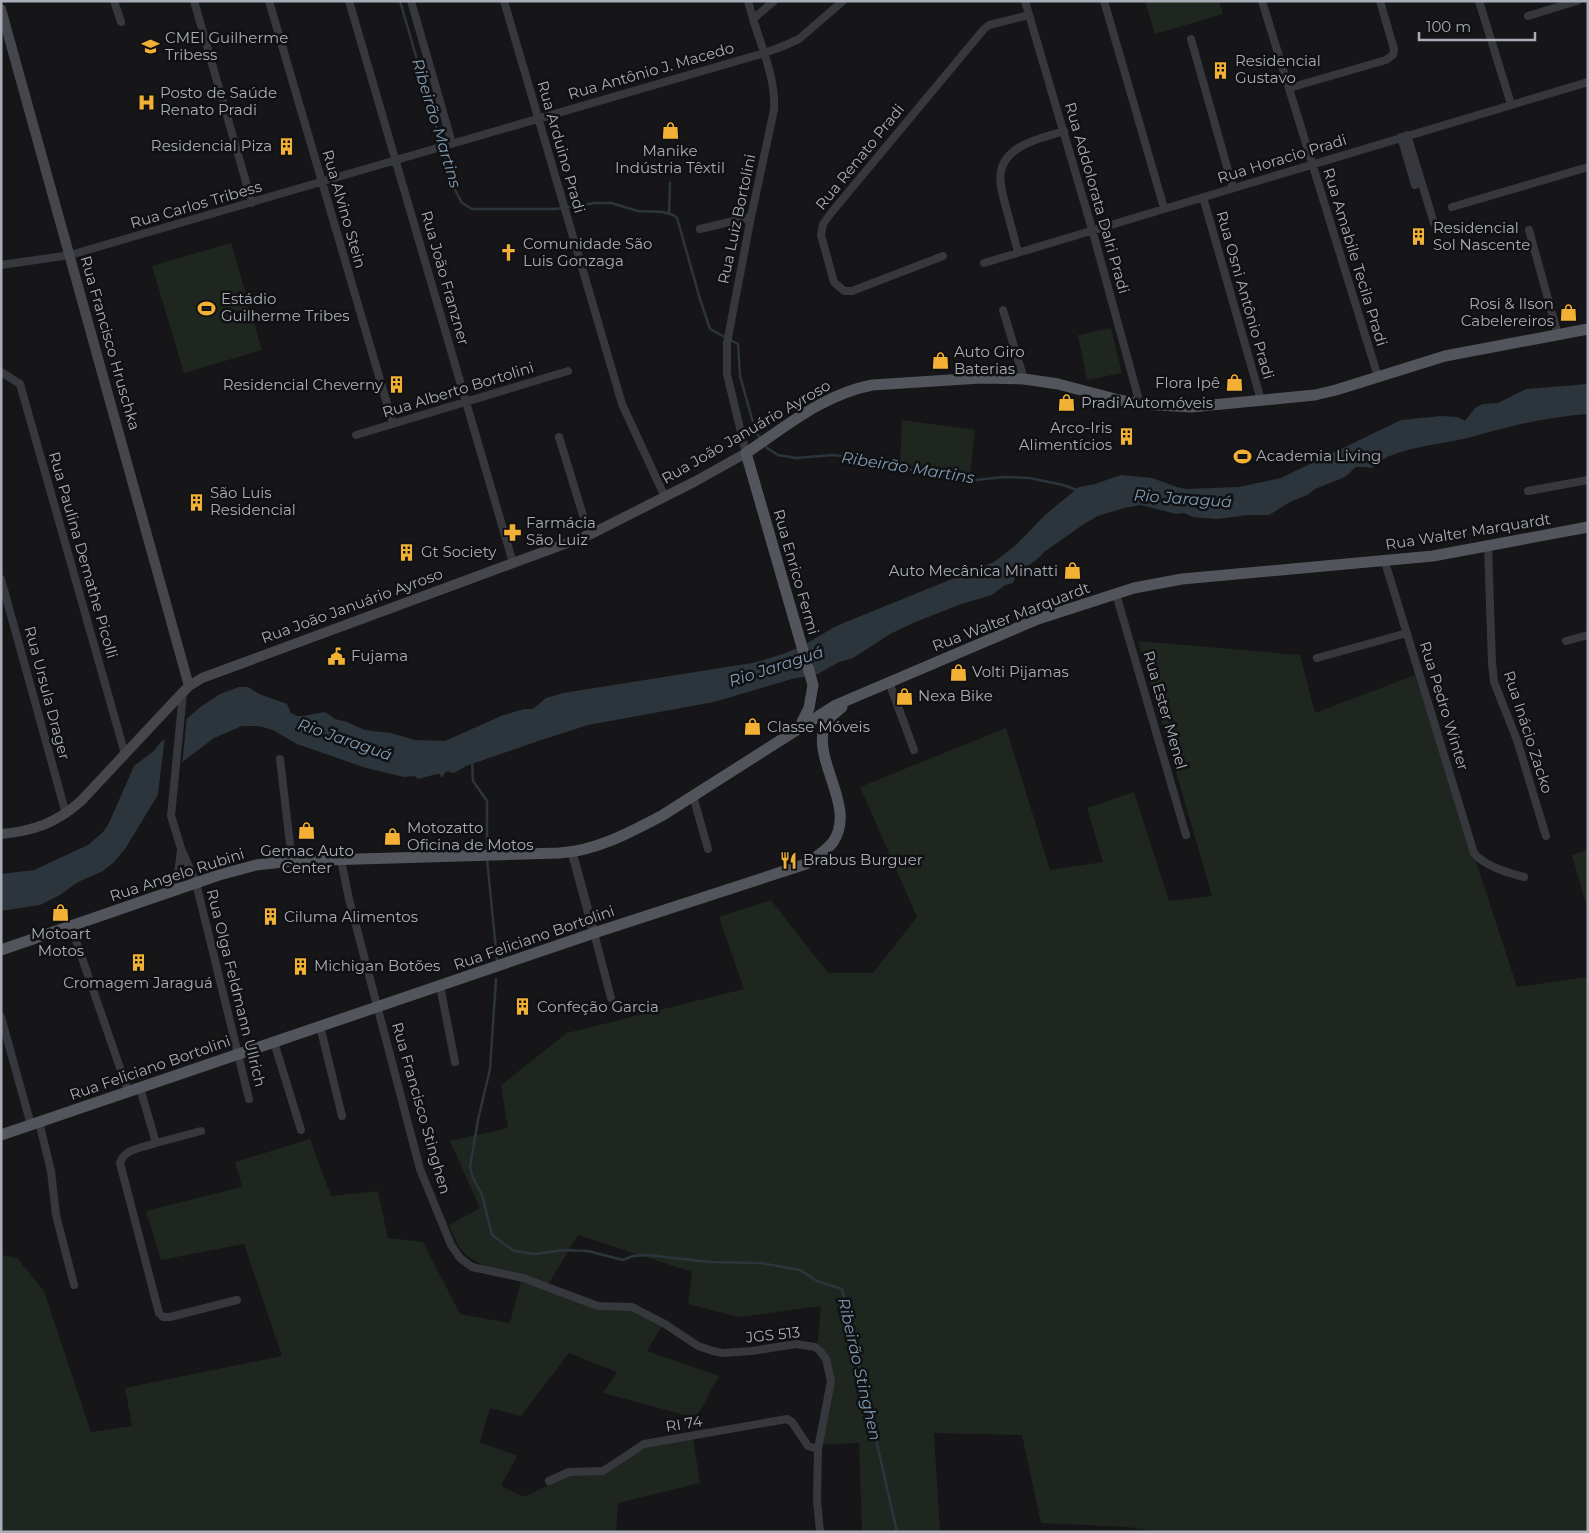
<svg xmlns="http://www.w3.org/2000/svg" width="1589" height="1533" viewBox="0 0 1589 1533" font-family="Montserrat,sans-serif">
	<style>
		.green { fill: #1e261f }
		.water { fill: #2c353c }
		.pier { fill: #161618 }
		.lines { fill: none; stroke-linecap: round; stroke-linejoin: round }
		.stream { stroke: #2c353c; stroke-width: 2.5 }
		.minor { stroke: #37383d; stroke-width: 8 }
		.tertiary { stroke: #37383d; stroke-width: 9 }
		.secondary { stroke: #45474d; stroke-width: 10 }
		.primary { stroke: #53555c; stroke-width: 11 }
		.labels { text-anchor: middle; stroke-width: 5; stroke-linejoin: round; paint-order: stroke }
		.poi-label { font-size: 15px; fill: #a8adb8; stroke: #111113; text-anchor: start }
		.street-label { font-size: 15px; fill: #a8adb8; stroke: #111113 }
		.water-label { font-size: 16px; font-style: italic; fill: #7f9bb3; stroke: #111113 }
	</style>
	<rect width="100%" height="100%" fill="#161618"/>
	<path class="green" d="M1145 1H1219L1223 14 1155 34Z
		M231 243 262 350 184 373 152 266Z
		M1111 328 1122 373 1087 380 1078 335Z
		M902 420 975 430 970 473 900 464Z
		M1138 641 1300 655 1315 713 1415 675 1517 987 1588 977V1532H1163L1127 1527 1041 1523 1022 1435 934 1433 940 1532H862L859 1443 814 1445C821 1421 835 1382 824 1359 822 1355 819 1352 817 1349L821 1306 739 1317 688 1304 692 1272 578 1235 549 1283C524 1276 483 1271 464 1253 457 1245 453 1235 449 1225L480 1208 450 1141 508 1128 501 1085 567 1033 744 989 719 917 771 900 828 973H873L917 917 860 787 1006 728 1050 870 1103 862 1087 808 1134 792 1169 901 1212 896Z
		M1588 850V911L1572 855Z
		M310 1139 331 1196 378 1191 388 1238 423 1242 460 1314 510 1323 521 1282 546 1289 581 1303 632 1309 662 1326 647 1351 719 1376 696 1418 603 1393 617 1372 569 1353 521 1416 490 1408 480 1442 517 1456 501 1486 524 1497 566 1476 605 1473 644 1447 693 1438 700 1483 618 1503 616 1532H1V1255L17 1258 44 1291 91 1432 132 1426 125 1388 282 1356 244 1244 161 1260 146 1211 242 1187 235 1162Z"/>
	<path class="water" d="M1588 384V414C1548 417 1514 425 1475 436 1446 444 1415 445 1387 457 1382 460 1377 465 1371 468L1366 467H1356L1345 477 1315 489 1307 495 1290 502 1269 515H1248L1217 519 1193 517 1184 513 1176 514 1141 505 1124 508 1098 516 1084 524 1044 552C1035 564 1018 568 1013 583L1005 585 992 595 961 604 913 623 890 634 853 658 839 662 818 674 792 679 714 702 588 725 541 740 466 766 454 773C442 770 448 771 441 778L440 774H437L418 779 415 776 404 777 366 768 297 744 273 730 259 726H242L214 738 181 763 162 788 125 849 113 863 103 871 78 882 60 895 40 905 1 911V874L34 870 88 845 103 832 109 823 134 766 154 751 160 743 199 708 220 694 239 687H248L259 694 287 704 291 713 297 716H303L325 712 335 719 347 722 365 730 391 733 415 740 445 741 501 716 524 709H533L546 698 563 693 752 663C769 659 788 653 804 645 816 638 828 630 841 624L994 562 1016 545 1045 515 1079 487 1095 484 1121 475 1152 478 1177 487 1186 489 1239 487 1281 478 1401 420 1441 416 1457 417 1465 421 1475 408 1483 404 1498 403 1526 389Z"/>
	<path class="pier" d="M187 716 182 766 157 802 165 736Z"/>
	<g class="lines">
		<path class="stream" d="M400 1 454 188 462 203 472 209H555L595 203H611L638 211 663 212 673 215 677 218 700 299 710 329 738 344 740 376 756 433 761 439
			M669 214 670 183
			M764 444 767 448 778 455 796 458 833 455 860 458 884 461 900 468 976 480 1003 477 1030 478 1063 485 1077 490
			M472 761 473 781 487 801V848
			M487 859 497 960
			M496 979 490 1069 478 1120 470 1167 473 1178 482 1195 492 1235 514 1251 535 1254 564 1250 588 1251 623 1260 633 1256 647 1255 710 1262 760 1263 800 1270 817 1281 842 1289 897 1532"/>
		<path class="minor" d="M114 1 121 22
			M194 1 252 203
			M269 1 393 424
			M349 1 513 563
			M411 1 452 143
			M504 1 622 404 665 497
			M748 1 753 19
			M1025 1 1092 229 1140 404
			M1104 1 1164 208
			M1262 1 1378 377
			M1479 1 1511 104
			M1528 16 1577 1
			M1191 39 1233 188
			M1289 88 1386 60 1393 55 1394 49 1380 1
			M1407 135 1434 223
			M1401 137 1415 185
			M1203 197 1261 400
			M1452 207 1588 167
			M700 229 751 217
			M1529 230 1558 335
			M1018 252C1014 238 1011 225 1007 211 1000 185 992 164 1020 147 1033 139 1049 136 1064 131
			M943 256 852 291H844L834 282 821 235 823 224 831 213 984 29 989 25 1029 15
			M984 263 1588 82
			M1 265 70 255 764 53 781 47 799 39 843 1
			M1003 310 1024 379
			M1 372 20 384 125 754
			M356 435 568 371
			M559 437 589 535
			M746 453 727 374V343L751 217 774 110C776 80 762 48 753 19L774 1
			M1528 491 1588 480
			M1488 546 1492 663 1494 682 1517 740 1546 836
			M1385 562 1474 853C1484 866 1508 873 1524 877
			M1 579 66 814
			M1116 594 1186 835
			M1566 641 1588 635
			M1317 658 1407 633
			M889 682 914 750
			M183 693 171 816 181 848 196 883 249 1099
			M280 759 292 861
			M693 796 708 849
			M341 860 349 899 420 1169 451 1245 460 1258 472 1267 523 1278 598 1306 632 1307 665 1324 698 1346 713 1351 723 1353 752 1351 796 1344 815 1347 820 1351 826 1359 831 1381 818 1449 817 1500 820 1532
			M176 890 181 850
			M71 926 128 1091
			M594 933 611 998
			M440 986 455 1062
			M1 1017 31 1125
			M320 1026 342 1116
			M274 1042 301 1130
			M140 1088 156 1143C142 1148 125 1148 120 1163L159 1313 163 1317H170L237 1300
			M39 1122 51 1171 56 1215 74 1285
			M156 1143 201 1131
			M549 1481 569 1472 603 1471 644 1444 787 1419 792 1422 808 1446 818 1449"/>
		<path class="tertiary" d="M572 852 594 933"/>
		<path class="secondary" d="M1 9 189 686
			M1 834C34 831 56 823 81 801L183 692 189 686 202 678 589 535 694 482 746 453"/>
		<path class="primary" d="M800 726 809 708 813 685 746 453C787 426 822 395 872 385L981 378 1024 379 1058 384 1119 400 1140 404 1191 407 1315 395 1336 390 1445 356 1588 329
			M1 950 219 875 256 865 292 861 559 853C596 851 631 832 663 815L836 705 1038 619 1134 588 1182 579 1433 556 1588 527
			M1 1135 594 933 806 864C816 857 826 851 833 842 858 806 809 758 826 723 830 716 837 712 842 707"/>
	</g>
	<defs>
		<symbol id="school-bare" viewBox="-9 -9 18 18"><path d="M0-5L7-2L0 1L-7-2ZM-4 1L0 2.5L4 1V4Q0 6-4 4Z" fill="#f2b134" stroke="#111113" stroke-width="2.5" paint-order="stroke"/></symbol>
		<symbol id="building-bare" viewBox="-9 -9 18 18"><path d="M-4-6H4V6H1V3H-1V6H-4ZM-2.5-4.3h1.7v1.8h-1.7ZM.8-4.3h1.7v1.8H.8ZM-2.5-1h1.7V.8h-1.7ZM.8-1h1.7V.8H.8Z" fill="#f2b134" stroke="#111113" stroke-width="2.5" paint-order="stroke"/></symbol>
		<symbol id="hospital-bare" viewBox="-9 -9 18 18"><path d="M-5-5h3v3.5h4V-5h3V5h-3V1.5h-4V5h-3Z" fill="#f2b134" stroke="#111113" stroke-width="2.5" paint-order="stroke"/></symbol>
		<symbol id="shop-bare" viewBox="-9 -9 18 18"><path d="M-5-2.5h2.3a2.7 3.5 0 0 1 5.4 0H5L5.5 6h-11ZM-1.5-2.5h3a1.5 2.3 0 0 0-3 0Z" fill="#f2b134" stroke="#111113" stroke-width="2.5" paint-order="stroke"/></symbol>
		<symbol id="church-bare" viewBox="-9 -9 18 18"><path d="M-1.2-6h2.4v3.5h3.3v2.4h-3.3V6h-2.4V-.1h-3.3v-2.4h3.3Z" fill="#f2b134" stroke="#111113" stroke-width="2.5" paint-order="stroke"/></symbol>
		<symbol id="stadium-bare" viewBox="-9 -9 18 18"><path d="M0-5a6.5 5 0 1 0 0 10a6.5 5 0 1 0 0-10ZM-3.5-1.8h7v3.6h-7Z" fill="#f2b134" stroke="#111113" stroke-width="2.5" paint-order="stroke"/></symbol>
		<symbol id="pharmacy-bare" viewBox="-9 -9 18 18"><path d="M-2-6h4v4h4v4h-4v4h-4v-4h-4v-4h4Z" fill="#f2b134" stroke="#111113" stroke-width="2.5" paint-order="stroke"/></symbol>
		<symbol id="civic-bare" viewBox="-9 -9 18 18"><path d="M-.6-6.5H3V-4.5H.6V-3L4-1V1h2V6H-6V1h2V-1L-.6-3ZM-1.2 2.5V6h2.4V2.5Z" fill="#f2b134" stroke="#111113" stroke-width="2.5" paint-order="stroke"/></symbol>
		<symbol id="restaurant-bare" viewBox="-9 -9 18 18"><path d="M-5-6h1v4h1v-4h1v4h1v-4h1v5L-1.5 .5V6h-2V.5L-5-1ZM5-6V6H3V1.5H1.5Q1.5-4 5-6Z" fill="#f2b134" stroke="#111113" stroke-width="2.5" paint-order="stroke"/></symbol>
	</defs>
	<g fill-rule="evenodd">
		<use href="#school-bare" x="138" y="34" width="25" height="25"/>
		<use href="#building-bare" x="1208" y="58" width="25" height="25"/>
		<use href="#hospital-bare" x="134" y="90" width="25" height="25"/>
		<use href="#shop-bare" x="658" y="118" width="25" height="25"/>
		<use href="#building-bare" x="274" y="134" width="25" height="25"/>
		<use href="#building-bare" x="1406" y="224" width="25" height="25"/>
		<use href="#church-bare" x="496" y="240" width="25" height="25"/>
		<use href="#stadium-bare" x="194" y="296" width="25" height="25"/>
		<use href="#shop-bare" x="1556" y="300" width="25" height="25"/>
		<use href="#shop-bare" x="928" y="348" width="25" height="25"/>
		<use href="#shop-bare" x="1222" y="370" width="25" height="25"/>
		<use href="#building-bare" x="384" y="372" width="25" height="25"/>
		<use href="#shop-bare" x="1054" y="390" width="25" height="25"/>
		<use href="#building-bare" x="1114" y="424" width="25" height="25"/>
		<use href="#stadium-bare" x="1230" y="444" width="25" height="25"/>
		<use href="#building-bare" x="184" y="490" width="25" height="25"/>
		<use href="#pharmacy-bare" x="500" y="520" width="25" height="25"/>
		<use href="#building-bare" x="394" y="540" width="25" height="25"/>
		<use href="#shop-bare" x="1060" y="558" width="25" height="25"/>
		<use href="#civic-bare" x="324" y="644" width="25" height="25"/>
		<use href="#shop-bare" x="946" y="660" width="25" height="25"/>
		<use href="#shop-bare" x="892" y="684" width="25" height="25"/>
		<use href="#shop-bare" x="740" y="714" width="25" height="25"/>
		<use href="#shop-bare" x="294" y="818" width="25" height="25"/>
		<use href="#shop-bare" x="380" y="824" width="25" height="25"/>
		<use href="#restaurant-bare" x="776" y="848" width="25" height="25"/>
		<use href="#shop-bare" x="48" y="900" width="25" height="25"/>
		<use href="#building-bare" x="258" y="904" width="25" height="25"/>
		<use href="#building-bare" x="126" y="950" width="25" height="25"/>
		<use href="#building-bare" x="288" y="954" width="25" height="25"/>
		<use href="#building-bare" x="510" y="994" width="25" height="25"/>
	</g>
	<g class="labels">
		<g class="poi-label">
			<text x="165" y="43">CMEI Guilherme<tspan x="165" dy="17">Tribess</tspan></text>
			<text x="1235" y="66">Residencial<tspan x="1235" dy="17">Gustavo</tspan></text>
			<text x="160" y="98">Posto de Saúde<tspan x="160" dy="17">Renato Pradi</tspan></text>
			<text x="272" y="151" text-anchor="end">Residencial Piza</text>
			<text x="670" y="156" text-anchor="middle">Manike<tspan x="670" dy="17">Indústria Têxtil</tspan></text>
			<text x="1433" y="233">Residencial<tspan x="1433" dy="17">Sol Nascente</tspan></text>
			<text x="523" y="249">Comunidade São<tspan x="523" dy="17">Luis Gonzaga</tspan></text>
			<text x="221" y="304">Estádio<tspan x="221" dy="17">Guilherme Tribes</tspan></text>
			<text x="1554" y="309" text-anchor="end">Rosi &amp; Ilson<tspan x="1554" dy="17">Cabelereiros</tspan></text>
			<text x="954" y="357">Auto Giro<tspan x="954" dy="17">Baterias</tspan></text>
			<text x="1220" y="388" text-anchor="end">Flora Ipê</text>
			<text x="383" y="390" text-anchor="end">Residencial Cheverny</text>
			<text x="1081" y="408">Pradi Automóveis</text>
			<text x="1112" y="433" text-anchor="end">Arco-Iris<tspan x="1112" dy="17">Alimentícios</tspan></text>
			<text x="1256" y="461">Academia Living</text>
			<text x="210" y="498">São Luis<tspan x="210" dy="17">Residencial</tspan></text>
			<text x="526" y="528">Farmácia<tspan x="526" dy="17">São Luiz</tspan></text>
			<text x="421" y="557">Gt Society</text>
			<text x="1058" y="576" text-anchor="end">Auto Mecânica Minatti</text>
			<text x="351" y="661">Fujama</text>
			<text x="972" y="677">Volti Pijamas</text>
			<text x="918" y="701">Nexa Bike</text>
			<text x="767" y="732">Classe Móveis</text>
			<text x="407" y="833">Motozatto<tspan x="407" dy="17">Oficina de Motos</tspan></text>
			<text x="307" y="856" text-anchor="middle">Gemac Auto<tspan x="307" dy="17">Center</tspan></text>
			<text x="803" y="865">Brabus Burguer</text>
			<text x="284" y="922">Ciluma Alimentos</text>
			<text x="61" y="939" text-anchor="middle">Motoart<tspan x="61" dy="17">Motos</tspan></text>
			<text x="314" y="971">Michigan Botões</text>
			<text x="138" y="988" text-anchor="middle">Cromagem Jaraguá</text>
			<text x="537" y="1012">Confeção Garcia</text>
		</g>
		<g class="street-label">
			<text transform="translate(651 71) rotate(-16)" y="5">Rua Antônio J. Macedo</text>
			<text transform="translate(561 147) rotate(74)" y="5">Rua Arduino Pradi</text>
			<text transform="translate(860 157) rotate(-51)" y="5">Rua Renato Pradi</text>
			<text transform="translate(1282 159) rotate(-17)" y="5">Rua Horacio Pradi</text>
			<text transform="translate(1097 198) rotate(74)" y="5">Rua Addolorata Dalri Pradi</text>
			<text transform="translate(196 205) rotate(-16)" y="5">Rua Carlos Tribess</text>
			<text transform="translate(344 209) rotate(74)" y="5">Rua Alvino Stein</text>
			<text transform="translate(737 219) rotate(-78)" y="5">Rua Luiz Bortolini</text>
			<text transform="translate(1355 257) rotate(73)" y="5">Rua Amabile Tecila Pradi</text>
			<text transform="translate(445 278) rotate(74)" y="5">Rua João Franzner</text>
			<text transform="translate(1245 295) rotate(74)" y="5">Rua Osni Antônio Pradi</text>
			<text transform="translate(110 343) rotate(74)" y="5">Rua Francisco Hruschka</text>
			<text transform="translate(458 390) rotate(-17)" y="5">Rua Alberto Bortolini</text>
			<text transform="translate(746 432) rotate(-30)" y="5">Rua João Januário Ayroso</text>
			<text transform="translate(1468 532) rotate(-9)" y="5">Rua Walter Marquardt</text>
			<text transform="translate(83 555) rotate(74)" y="5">Rua Paulina Demathe Picolli</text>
			<text transform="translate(796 572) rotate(74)" y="5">Rua Enrico Fermi</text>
			<text transform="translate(352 606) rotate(-20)" y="5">Rua João Januário Ayroso</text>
			<text transform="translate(1011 617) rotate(-21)" y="5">Rua Walter Marquardt</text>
			<text transform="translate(47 693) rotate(75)" y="5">Rua Ursula Drager</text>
			<text transform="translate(1444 706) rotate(73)" y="5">Rua Pedro Winter</text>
			<text transform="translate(1165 710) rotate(74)" y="5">Rua Ester Menel</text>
			<text transform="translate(1528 732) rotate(72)" y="5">Rua Inácio Zacko</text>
			<text transform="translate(177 875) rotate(-18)" y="5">Rua Angelo Rubini</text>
			<text transform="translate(534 938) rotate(-19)" y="5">Rua Feliciano Bortolini</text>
			<text transform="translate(236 988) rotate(76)" y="5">Rua Olga Feldmann Ullrich</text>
			<text transform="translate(150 1068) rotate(-19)" y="5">Rua Feliciano Bortolini</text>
			<text transform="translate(421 1108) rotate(74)" y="5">Rua Francisco Stinghen</text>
			<text transform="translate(773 1335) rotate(-6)" y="5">JGS 513</text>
			<text transform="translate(684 1424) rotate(-9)" y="5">RI 74</text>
		</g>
		<g class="water-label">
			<text transform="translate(437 123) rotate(73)" y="6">Ribeirão Martins</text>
			<text transform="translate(908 467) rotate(9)" y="6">Ribeirão Martins</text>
			<text transform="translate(1183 498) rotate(4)" y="6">Rio Jaraguá</text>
			<text transform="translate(776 666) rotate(-18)" y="6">Rio Jaraguá</text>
			<text transform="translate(345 739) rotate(19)" y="6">Rio Jaraguá</text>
			<text transform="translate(860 1369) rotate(77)" y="6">Ribeirão Stinghen</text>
		</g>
	</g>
	<rect width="1589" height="1533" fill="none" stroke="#a8adb8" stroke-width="5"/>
	<path d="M1419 32v8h116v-8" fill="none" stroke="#a8adb8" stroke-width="2.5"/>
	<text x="1426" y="32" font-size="15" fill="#a8adb8" stroke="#111113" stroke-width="4" paint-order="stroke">100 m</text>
</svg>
